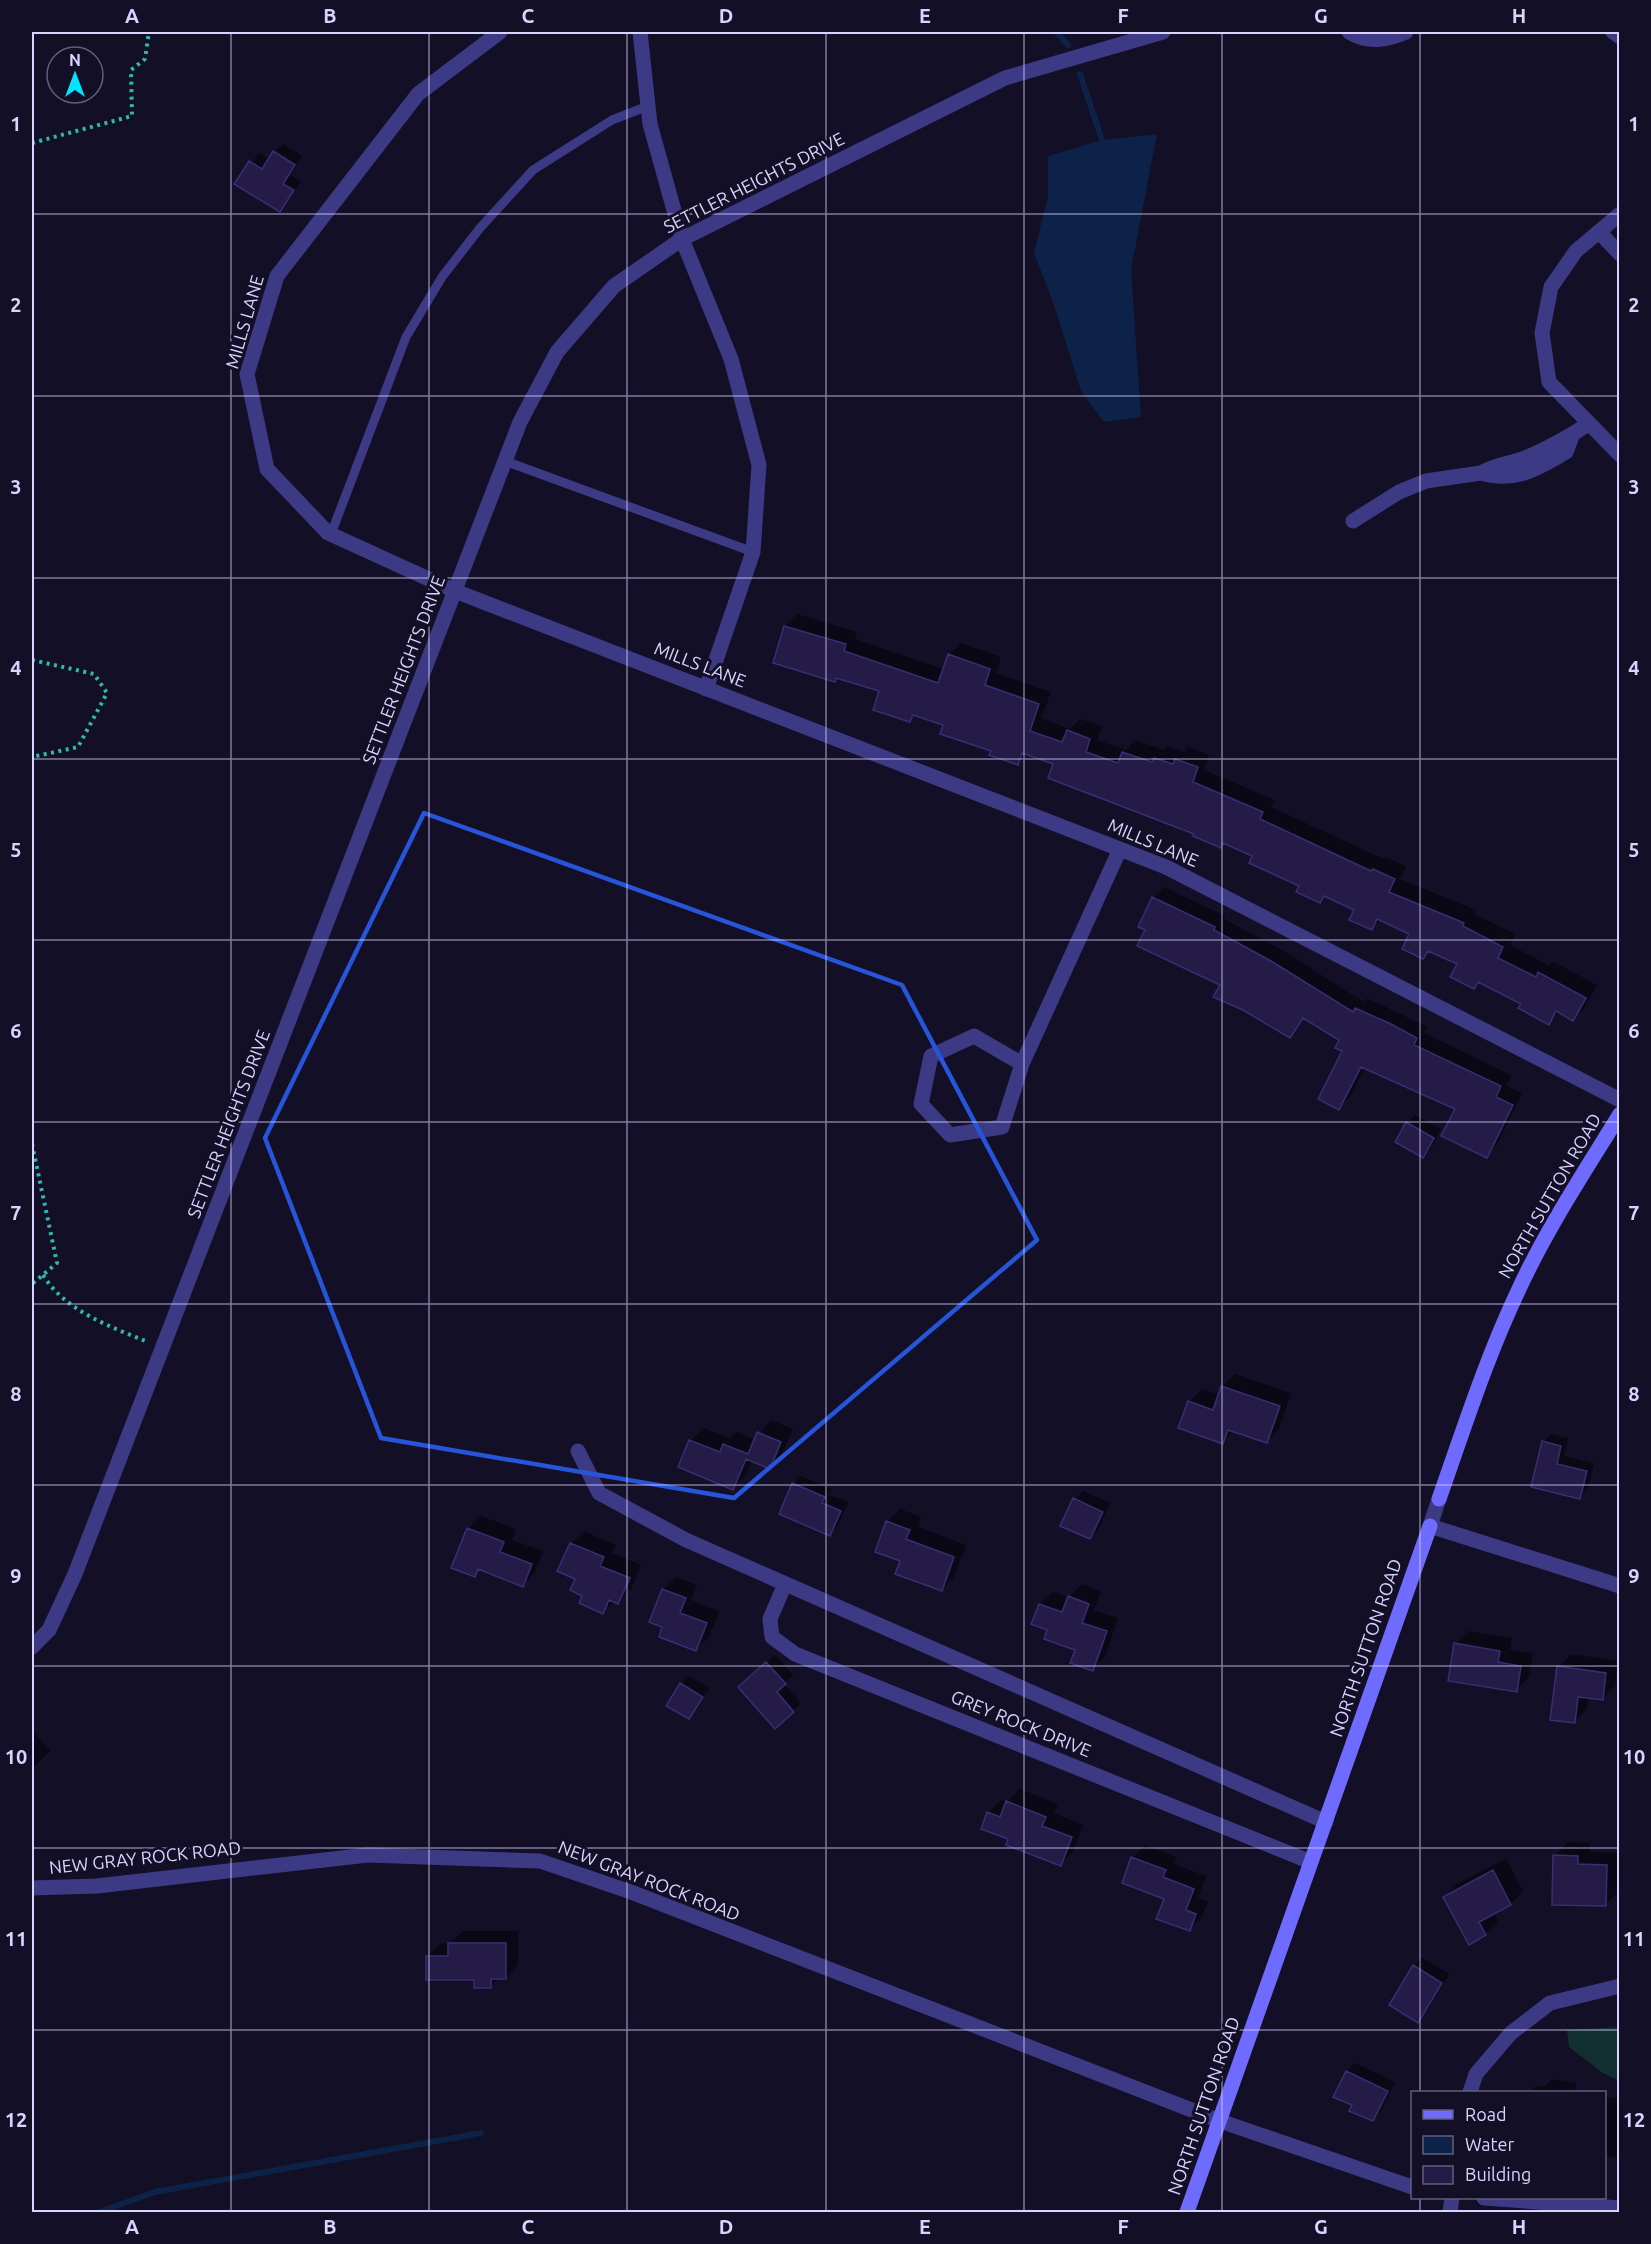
<svg xmlns="http://www.w3.org/2000/svg" width="1651" height="2244" viewBox="0 0 1651 2244" font-family="Ubuntu,sans-serif">
	<style>
		.green { fill: #12302f }
		.water { fill: #0c2248 }
		.shadow { fill: #0007 }
		.lines { fill: none; stroke-linecap: round; stroke-linejoin: round }
		.stream { stroke: #0c2248; stroke-width: 6 }
		.building { fill: #241b47; stroke: #3b2d73; stroke-width: 1.5 }
		.path { stroke: #2fb8b0; stroke-width: 4; stroke-dasharray: 3 4.5; stroke-linecap: butt }
		.service { stroke: #3d3a85; stroke-width: 9 }
		.minor { stroke: #3d3a85; stroke-width: 15 }
		.tertiary { stroke: #3d3a85; stroke-width: 15 }
		.secondary { stroke: #6f6bff; stroke-width: 15 }
		.marked { fill: none; stroke: #2655da; stroke-width: 4.5; stroke-linejoin: round }
		.grid { fill: none; stroke: #d9d4ff; stroke-width: 1.5; stroke-opacity: 0.55 }
		.labels { text-anchor: middle; stroke-width: 6; stroke-linejoin: round; paint-order: stroke }
		.street-label { font-size: 18px; fill: #d9d4ff; stroke: #130f26 }
		.neatline { fill: none; stroke: #d9d4ff; stroke-width: 2 }
		.grid-label { font-size: 20px; text-anchor: middle; font-weight: bold; fill: #d9d4ff }
	</style>
	<rect width="100%" height="100%" fill="#130f26"/>
	<path class="green" d="M1619 2027V2081L1603 2073 1569 2047 1567 2030Z"/>
	<path class="water" d="M1157 134 1131 270 1141 417 1104 422 1081 391 1053 302 1034 253 1048 196V156L1102 140Z"/>
	<path class="shadow" d="M283 144 302 156 297 164 276 151Z
		M259 153 270 160 274 154 296 167 290 175 301 182 279 210 237 183Z
		M797 614 857 632 855 639 944 669 949 655 961 643 1001 657 996 673 1051 692 1041 718 1070 729 1080 719 1102 726 1097 740 1126 750 1135 740 1164 750 1168 746 1184 752 1188 747 1209 755 1204 770 1275 800 1271 807 1384 859 1386 857 1406 866 1400 879 1476 910 1474 914 1515 934 1510 945 1548 965 1552 961 1597 985 1585 1007 1573 1019 1560 1012 1549 1023 1523 1004 1480 982 1474 988 1459 963 1431 950 1423 958 1411 933 1381 919 1372 928 1356 909 1326 895 1320 901 1254 855 1225 842 1221 846 1055 763 1028 753 1017 764 945 724 915 714 910 720 880 690 838 677 834 680 785 626Z
		M1164 887 1225 916 1224 919 1282 950 1364 1002 1367 998 1427 1027 1424 1033 1511 1075 1506 1086 1522 1093 1497 1145 1486 1156 1457 1108 1365 1067 1350 1097 1339 1108 1344 1050 1341 1039 1306 1017 1290 1036 1147 929 1153 898Z
		M1415 1115 1441 1129 1431 1148 1423 1156 1407 1123Z
		M1235 1374 1291 1393 1279 1429 1266 1442 1234 1430 1223 1442 1189 1402 1202 1389 1220 1395 1222 1387Z
		M771 1420 793 1429 782 1454 769 1467 752 1460 746 1475 733 1488 680 1466 691 1440 704 1428 730 1439 737 1432 755 1440Z
		M1551 1434 1568 1438 1564 1456 1594 1463 1588 1489 1580 1497 1533 1486 1543 1442Z
		M801 1476 832 1489 829 1495 848 1502 838 1526 830 1534 793 1484Z
		M1083 1491 1110 1503 1098 1529 1090 1538 1075 1499Z
		M900 1509 921 1517 918 1527 966 1545 954 1577 941 1590 902 1560 887 1522Z
		M481 1516 516 1529 512 1540 543 1551 535 1572 523 1585 481 1569 474 1575 468 1529Z
		M584 1531 616 1545 612 1553 641 1565 631 1589 602 1612 584 1595 577 1578 559 1570 572 1543Z
		M676 1577 697 1585 691 1600 719 1611 709 1637 696 1649 664 1626 663 1590Z
		M1082 1584 1101 1591 1094 1610 1118 1618 1105 1657 1092 1669 1077 1649 1049 1629 1040 1605 1053 1592 1069 1597Z
		M1468 1631 1512 1638 1510 1650 1533 1653 1529 1677 1516 1690 1455 1644Z
		M1571 1654 1618 1661 1615 1686 1602 1699 1589 1697 1587 1709 1574 1722 1559 1667Z
		M775 1655 793 1675 784 1684 801 1703 793 1711 748 1679Z
		M689 1676 710 1688 689 1717 681 1684Z
		M32 1730 50 1751 32 1769Z
		M1020 1789 1058 1804 1054 1813 1083 1825 1073 1852 1060 1864 1010 1839 988 1813 1001 1800 1007 1802Z
		M1568 1842 1590 1843V1852L1619 1853 1618 1892 1605 1905 1555 1855Z
		M1145 1845 1177 1857 1174 1864 1206 1876 1198 1898 1208 1901 1202 1917 1189 1929 1166 1898 1124 1882 1133 1857Z
		M1506 1859 1523 1891 1511 1904 1494 1913 1498 1921 1485 1934 1469 1943 1445 1897 1457 1884Z
		M463 1931H518V1965L506 1978H499L490 1986 428 1956 441 1943H450Z
		M1422 1958 1449 1974 1426 2012 1418 2021 1414 1966Z
		M1355 2063 1395 2082 1381 2111 1373 2120 1347 2071Z
		M1552 2079 1576 2083 1575 2092H1530L1537 2086 1544 2087Z
		M1604 2097 1620 2099V2158L1604 2156Z"/>
	<g class="lines">
		<path class="stream" d="M1056 32 1068 45
			M1080 74 1102 140
			M99 2212 155 2192 481 2133"/>
	</g>
	<path class="building" d="M273 151 295 165 283 184 294 190 280 212 234 184 249 161 262 169Z
		M784 626 846 644 844 651 938 683 948 654 990 669 985 685 1039 704 1030 731 1062 742 1067 730 1090 739 1086 752 1118 763 1122 752 1152 762 1154 758 1173 764 1175 759 1198 767 1193 782 1263 812 1260 819 1371 871 1373 869 1395 879 1389 892 1464 923 1463 926 1503 947 1498 958 1536 977 1538 972 1586 998 1573 1021 1556 1011 1549 1025 1518 1008 1521 1004 1478 982 1474 989 1450 977 1457 964 1428 951 1423 959 1402 949 1409 934 1377 919 1372 930 1349 920 1354 910 1324 896 1320 903 1296 892 1299 886 1249 863 1252 856 1223 843 1221 848 1193 836 1194 834 1048 778 1053 764 1022 753 1018 765 989 755 991 751 940 734 943 725 913 715 910 722 873 710 879 691 836 678 835 682 773 663Z
		M1152 897 1215 927 1214 930 1271 961 1353 1012 1355 1008 1391 1024 1417 1038 1414 1045 1501 1086 1496 1097 1513 1105 1487 1158 1441 1136 1455 1109 1361 1067 1339 1110 1318 1099 1342 1051 1335 1048 1339 1040 1303 1018 1290 1038 1243 1010 1213 997 1220 985 1137 946 1145 930 1138 927Z
		M1406 1122 1434 1138 1423 1158 1395 1142Z
		M1221 1386 1280 1406 1267 1443 1228 1430 1223 1444 1178 1428 1188 1401 1213 1410Z
		M757 1432 781 1442 770 1469 746 1459 733 1490 678 1467 689 1440 720 1452 723 1444 748 1454Z
		M1542 1441 1561 1446 1557 1464 1587 1471 1580 1499 1531 1487Z
		M792 1483 825 1497 822 1503 841 1511 830 1536 779 1514Z
		M1073 1498 1103 1512 1090 1539 1060 1526Z
		M886 1521 910 1530 906 1539 954 1557 942 1591 895 1574 900 1561 875 1552Z
		M467 1528 504 1542 500 1552 532 1564 523 1587 478 1569 475 1577 451 1568Z
		M570 1543 604 1557 600 1566 630 1578 618 1604 609 1600 603 1614 579 1603 582 1596 570 1590 575 1579 557 1571Z
		M662 1589 686 1598 680 1613 707 1623 696 1651 659 1637 662 1627 649 1622Z
		M1068 1596 1089 1604 1082 1623 1107 1631 1093 1671 1070 1663 1075 1650 1044 1639 1047 1630 1031 1624 1039 1604 1062 1612Z
		M1454 1643 1500 1651 1498 1662 1521 1666 1517 1692 1448 1681Z
		M766 1662 786 1684 777 1692 794 1712 775 1729 738 1687Z
		M1557 1666 1606 1673 1603 1700 1578 1697 1575 1723 1550 1720Z
		M680 1683 703 1697 689 1719 666 1706Z
		M1006 1801 1046 1817 1042 1826 1072 1837 1061 1866 1006 1845 1008 1839 981 1829 987 1812 1000 1817Z
		M1553 1855 1578 1856V1864L1607 1865 1606 1906 1552 1905Z
		M1131 1857 1166 1870 1163 1877 1194 1889 1186 1910 1196 1914 1190 1931 1156 1919 1164 1899 1122 1883Z
		M1493 1870 1511 1905 1479 1922 1486 1935 1469 1945 1443 1897Z
		M448 1943H506V1979H491V1988H474V1980H426V1956H448Z
		M1413 1965 1442 1983 1418 2023 1389 2005Z
		M1346 2071 1388 2091 1373 2121 1349 2111 1352 2105 1333 2097Z"/>
	<g class="lines">
		<path class="path" d="M32 143 132 116 131 70 145 59 149 32
			M32 660 94 674 107 693 78 747 32 757
			M32 1144 57 1263 32 1284
			M43 1275C65 1311 111 1327 148 1342"/>
		<path class="service" d="M505 461 753 552
			M331 534 406 337 442 277 480 228 533 170 612 120 648 106"/>
		<path class="minor" d="M500 32 418 94 277 276 247 374 267 469 328 533 455 591 1166 867 1620 1100
			M640 32 650 124 682 239 731 359 759 465 753 552 706 689
			M1349 32C1368 44 1387 40 1406 32
			M1613 32 1620 37
			M1620 214 1576 251 1551 287 1542 333 1549 382 1620 455
			M1599 232 1620 254
			M1572 436 1566 452C1536 469 1516 483 1481 473 1495 465 1507 464 1522 459 1539 453 1575 434 1589 423
			M1353 521 1399 492 1426 481 1481 473
			M1022 1064 1002 1127 950 1135 921 1104 931 1056 974 1036 1022 1064 1120 849
			M578 1451 599 1493 686 1540 1326 1822
			M1430 1526 1620 1586
			M785 1584 770 1619 772 1637 795 1654 1311 1862
			M32 1647 49 1630 75 1574 520 422 557 352 614 286 682 239 1005 78 1163 32
			M1470 2092 1476 2074 1511 2033 1550 2003 1620 1986
			M1220 2121 1412 2187
			M1484 2198 1620 2208
			M1450 2212 1452 2198"/>
		<path class="tertiary" d="M1430 1526 1439 1499
			M32 1888 97 1886 368 1855 540 1861 631 1892 1220 2121"/>
		<path class="secondary" d="M1439 1499C1464 1428 1487 1356 1519 1289 1547 1228 1585 1171 1620 1114
			M1187 2212 1430 1526"/>
	</g>
	<path class="marked" d="M424 813 902 985 1037 1240 734 1498 381 1438 265 1138Z"/>
	<path class="grid" d="M231 32V2212M429 32V2212M627 32V2212M826 32V2212M1024 32V2212M1222 32V2212M1420 32V2092M32 214H1620M32 396H1620M32 578H1620M32 759H1620M32 940H1620M32 1122H1620M32 1304H1620M32 1485H1620M32 1666H1620M32 1848H1620M32 2030H1620M1420 2198V2212"/>
	<g class="labels">
		<g class="street-label">
			<text transform="translate(754 183) rotate(-27)" y="6">SETTLER HEIGHTS DRIVE</text>
			<text transform="translate(245 322) rotate(-74)" y="6">MILLS LANE</text>
			<text transform="translate(700 665) rotate(21)" y="6">MILLS LANE</text>
			<text transform="translate(404 670) rotate(-69)" y="6">SETTLER HEIGHTS DRIVE</text>
			<text transform="translate(1153 843) rotate(23)" y="6">MILLS LANE</text>
			<text transform="translate(229 1124) rotate(-69)" y="6">SETTLER HEIGHTS DRIVE</text>
			<text transform="translate(1550 1196) rotate(-60)" y="6">NORTH SUTTON ROAD</text>
			<text transform="translate(1366 1648) rotate(-71)" y="6">NORTH SUTTON ROAD</text>
			<text transform="translate(1021 1724) rotate(22)" y="6">GREY ROCK DRIVE</text>
			<text transform="translate(145 1858) rotate(-6)" y="6">NEW GRAY ROCK ROAD</text>
			<text transform="translate(649 1881) rotate(21)" y="6">NEW GRAY ROCK ROAD</text>
			<text transform="translate(1204 2106) rotate(-71)" y="6">NORTH SUTTON ROAD</text>
		</g>
	</g>
	<rect width="1651" height="2244" fill="none" stroke="#130f26" stroke-width="66"/>
	<rect x="1411" y="2091" width="195" height="108" fill="#130f26" stroke="#625e7d" stroke-width="1.5"/>
	<rect x="1423" y="2110" width="30" height="9" fill="#6f6bff" stroke="#625e7d" stroke-width="1.5"/>
	<text x="1465" y="2121" font-size="18" fill="#d9d4ff">Road</text>
	<rect x="1423" y="2136" width="30" height="18" fill="#0c2248" stroke="#625e7d" stroke-width="1.5"/>
	<text x="1465" y="2151" font-size="18" fill="#d9d4ff">Water</text>
	<rect x="1423" y="2166" width="30" height="18" fill="#241b47" stroke="#625e7d" stroke-width="1.5"/>
	<text x="1465" y="2181" font-size="18" fill="#d9d4ff">Building</text>
	<g transform="translate(75 75)"><circle r="28" fill="#130f26" stroke="#625e7d" stroke-width="1.5"/>
	<path d="M0-4.5L10 22L0 15L-10 22Z" fill="#00e5ff"/>
	<text y="-9" font-size="16" font-weight="bold" text-anchor="middle" fill="#d9d4ff">N</text>
	</g>
	<rect x="33" y="33" width="1585" height="2178" class="neatline"/>
	<g class="grid-label">
		<text x="132" y="23">A</text>
		<text x="330" y="23">B</text>
		<text x="528" y="23">C</text>
		<text x="726" y="23">D</text>
		<text x="925" y="23">E</text>
		<text x="1123" y="23">F</text>
		<text x="1321" y="23">G</text>
		<text x="1519" y="23">H</text>
		<text x="16" y="131">1</text>
		<text x="1634" y="131">1</text>
		<text x="16" y="312">2</text>
		<text x="1634" y="312">2</text>
		<text x="16" y="494">3</text>
		<text x="1634" y="494">3</text>
		<text x="16" y="675">4</text>
		<text x="1634" y="675">4</text>
		<text x="16" y="857">5</text>
		<text x="1634" y="857">5</text>
		<text x="16" y="1038">6</text>
		<text x="1634" y="1038">6</text>
		<text x="16" y="1220">7</text>
		<text x="1634" y="1220">7</text>
		<text x="16" y="1401">8</text>
		<text x="1634" y="1401">8</text>
		<text x="16" y="1583">9</text>
		<text x="1634" y="1583">9</text>
		<text x="16" y="1764">10</text>
		<text x="1634" y="1764">10</text>
		<text x="16" y="1946">11</text>
		<text x="1634" y="1946">11</text>
		<text x="16" y="2127">12</text>
		<text x="1634" y="2127">12</text>
		<text x="132" y="2234">A</text>
		<text x="330" y="2234">B</text>
		<text x="528" y="2234">C</text>
		<text x="726" y="2234">D</text>
		<text x="925" y="2234">E</text>
		<text x="1123" y="2234">F</text>
		<text x="1321" y="2234">G</text>
		<text x="1519" y="2234">H</text>
	</g>
</svg>
